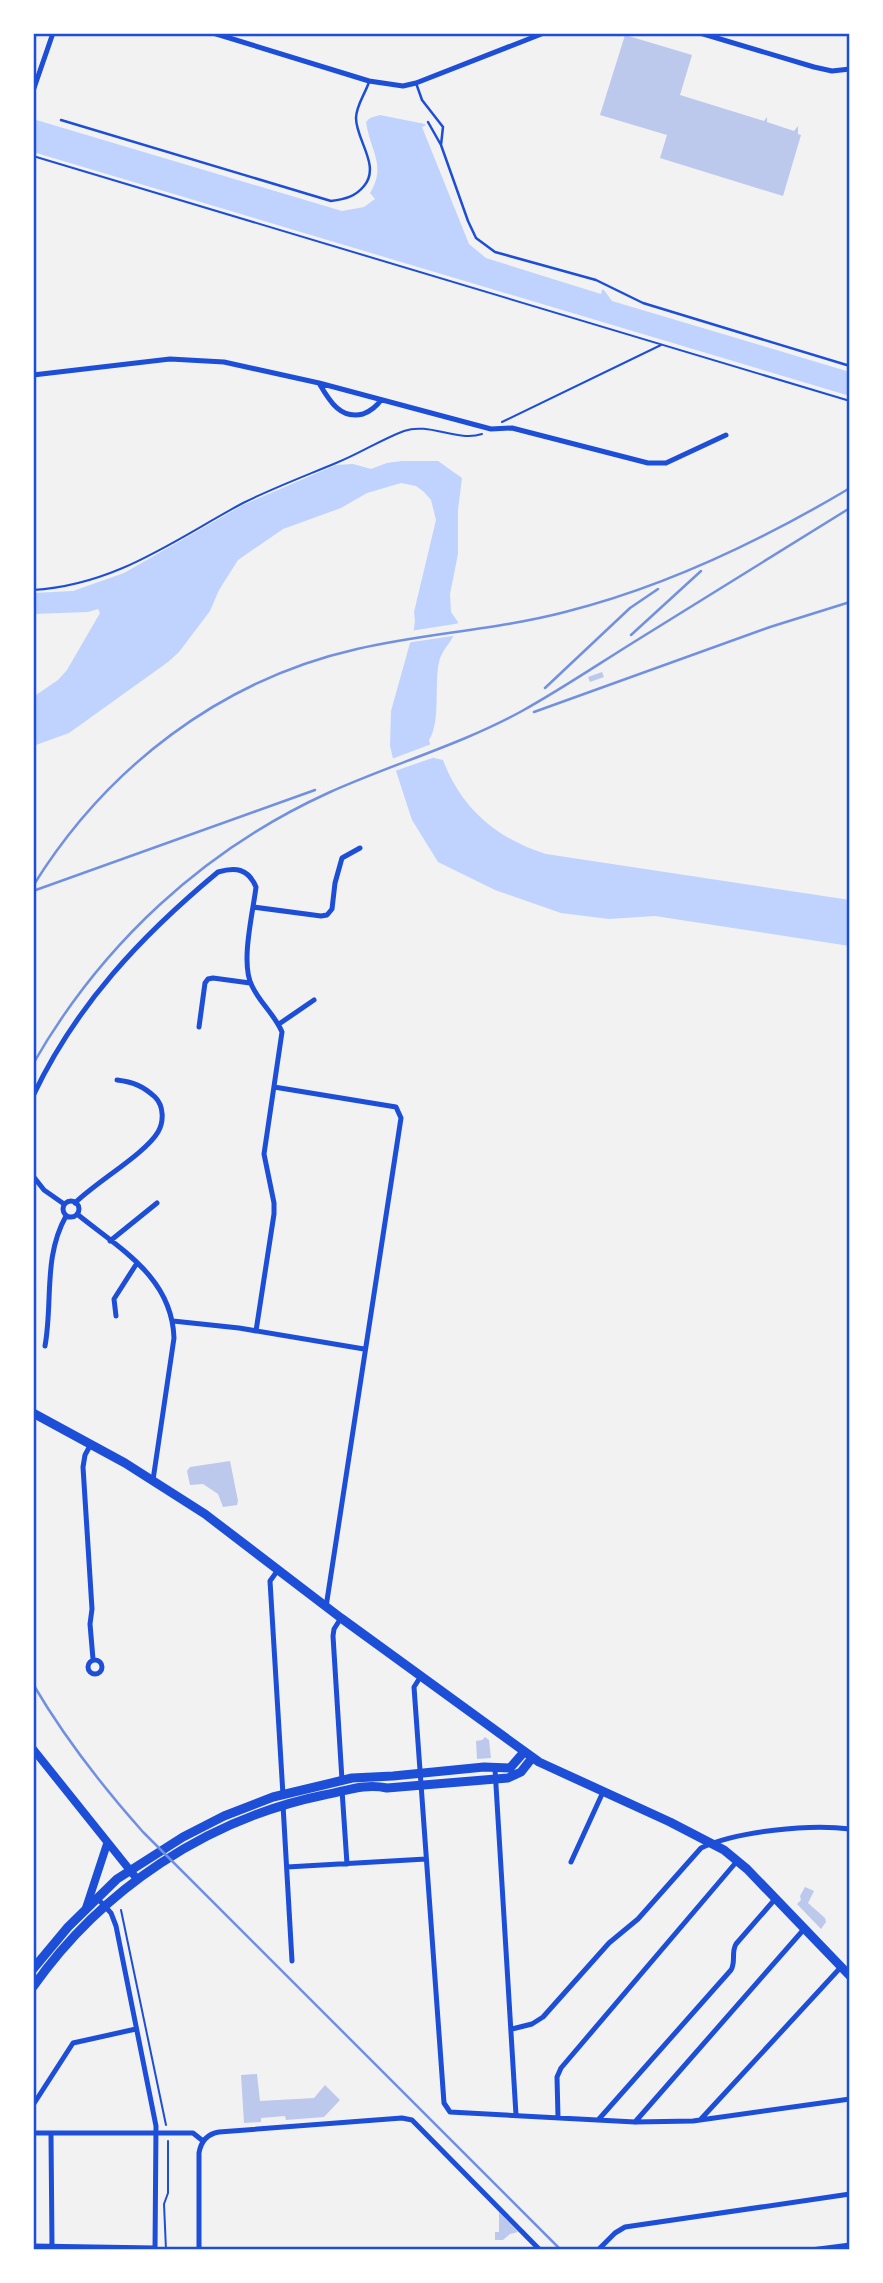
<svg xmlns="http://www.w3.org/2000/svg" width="883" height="2283" viewBox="0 0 883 2283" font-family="'Libre Baskerville',serif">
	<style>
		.water { fill: #bfd3fe }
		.pier { fill: #f2f2f2 }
		.building { fill: #bdc9ec }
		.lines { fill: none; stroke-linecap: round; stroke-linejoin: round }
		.path { stroke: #1d4ed8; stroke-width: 2 }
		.service { stroke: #1d4ed8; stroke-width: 2.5 }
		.minor { stroke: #1d4ed8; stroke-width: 5 }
		.secondary { stroke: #1d4ed8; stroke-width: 8 }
		.primary { stroke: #1d4ed8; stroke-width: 9 }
		.rail { stroke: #7290e2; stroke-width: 2.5 }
		.neatline { fill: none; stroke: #1d4ed8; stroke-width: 2.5 }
	</style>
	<rect width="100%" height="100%" fill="#f2f2f2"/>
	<path class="water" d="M380 115 425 124C435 150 460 232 477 247 493 262 579 282 604 290L612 301 850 372V396L33 152V119L342 211 364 207 375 199 370 193C387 165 370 151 366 122L370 118Z
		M402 461H438L462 478 458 510V554L450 594 451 612 458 622C454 643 443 646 439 662 434 684 441 722 429 740L434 758 443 760C461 808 497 839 546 854L850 900V946L655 916 609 919 561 913 495 890 438 862 412 820 396 771 390 746 391 711 410 643 412 641 415 621 414 612 436 520 431 500 424 492 416 486 401 483 367 493 341 508 283 529 238 560 219 590 210 611 179 652 168 662 69 733 33 746V697L58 680 67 670 100 613 98 609 88 612 33 614V593L73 591 124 573 243 505 336 465 353 464 371 469 387 463Z"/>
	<path class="pier" d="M429 124 470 231 480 246 489 252 603 286 601 294 486 258 469 244 422 127Z
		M461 623 459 635 406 643 410 631Z
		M434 743 438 756 392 772 389 760Z"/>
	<path class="building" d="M625 35 692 55 680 95 764 121 767 117V122L794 131 798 126V134L801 135 783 196 660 158 667 135 600 115Z
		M602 672 604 677 590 682 588 677Z
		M230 1461 238 1501 237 1505 223 1507 218 1494 203 1484 190 1485 187 1471 190 1467Z
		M485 1737 489 1740 491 1758 477 1759 476 1741 482 1740Z
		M805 1887 814 1891 808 1903 825 1918 826 1922 821 1929 797 1904 801 1900 800 1896Z
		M257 2074 260 2101 314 2098 325 2085 340 2100 324 2117 286 2120 285 2116 261 2118V2122L244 2123 241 2075Z
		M499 2212 518 2232 510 2234 503 2240H495V2232H499Z"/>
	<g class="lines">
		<path class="path" d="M33 156 850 401
			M502 422 661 345
			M33 590C116 585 174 540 243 503 273 488 305 476 336 463 359 454 380 440 404 431 429 422 457 442 482 434
			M121 1910 166 2125
			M166 2250 164 2204 168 2193V2141"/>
		<path class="service" d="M416 83 422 100 443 127 441 145 468 221 476 238 495 252 596 280 643 303 850 366
			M61 120 331 201C345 199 355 197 364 186 381 166 356 140 356 118 356 106 365 94 369 82
			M428 122 441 145"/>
		<path class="minor" d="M213 33 369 81 403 86 416 83 544 33
			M700 33 814 67 832 71 850 69
			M33 91 53 33
			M33 375 170 359 224 362 319 383 491 429 512 428 648 463H666L726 435
			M319 383C329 400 340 420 363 414 371 411 376 407 381 400
			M253 907 321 916 327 915 332 909 335 883 342 858 360 848
			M279 1024 314 1000
			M199 1027 205 983 208 979 213 978 250 983
			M274 1087 396 1107 401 1118 326 1607
			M33 1096C76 1005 141 936 218 872 235 867 248 868 256 887 253 913 240 963 252 986 260 1003 275 1015 282 1032L264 1154 274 1203V1214L256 1331
			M33 1176 44 1190 64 1204
			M63 1209a8 8 0 1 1 16 0a8 8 0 1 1-16 0Z
			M75 1203C96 1182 145 1154 158 1132 164 1122 164 1106 155 1097 143 1086 133 1082 117 1080
			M77 1214C120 1249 172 1277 174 1338L153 1480
			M110 1241 157 1203
			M116 1316 114 1299 137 1263
			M173 1321 239 1328 364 1349
			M45 1346C53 1302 43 1257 66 1216
			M91 1444 85 1455 83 1467 92 1609 90 1624 93 1659
			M278 1570 270 1581 283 1795
			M341 1618 334 1629 333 1636 342 1780
			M88 1667a7 7 0 1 1 14 0a7 7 0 1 1-14 0Z
			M421 1676 414 1687 444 2103 450 2112 635 2122 693 2121 850 2099
			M495 1769 516 2115
			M342 1790 347 1864
			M283 1805 292 1961
			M571 1862 603 1792
			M287 1867 426 1859
			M97 1898 111 1913 116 1926 156 2126 155 2250
			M512 2029 532 2024 543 2017 609 1943 638 1919 701 1848C738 1831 809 1824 850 1829
			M33 2105 73 2043 136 2029
			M558 2117 557 2077 561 2068 738 1860
			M599 2119 731 1970C736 1962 731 1952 736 1944L776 1898
			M701 2119 841 1967
			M635 2122 805 1928
			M33 2133H193L203 2141
			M51 2134 52 2246
			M33 2246 155 2248
			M199 2250V2153C201 2141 207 2134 219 2132L402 2118 412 2120 540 2250
			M598 2250 615 2233 625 2227 850 2194
			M811 2250 850 2245"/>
		<path class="secondary" d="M33 1749 137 1879
			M86 1908 107 1844"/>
		<path class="primary" d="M33 1413 125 1463 205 1514 341 1618 539 1762 670 1822 724 1850 747 1869 850 1976
			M33 1969 68 1927 117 1879 183 1837 224 1816 273 1797 352 1778 393 1776 484 1767 510 1768 524 1752
			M33 1987C102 1889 207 1819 324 1795 346 1791 365 1783 387 1788L508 1778 521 1772 532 1758"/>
		<path class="rail" d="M631 635 701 571
			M545 688 630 608 658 589
			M534 712 770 627 850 602
			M33 886C106 768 220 680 357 649 425 633 496 630 565 612 665 587 761 541 850 488
			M33 891 315 790
			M33 1064C101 945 203 850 328 793 392 764 460 745 522 711 560 690 597 665 634 642 706 597 778 553 850 508
			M33 1684C64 1737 102 1786 143 1832L561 2250"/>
	</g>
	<rect width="883" height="2283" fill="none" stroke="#ffffff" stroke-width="70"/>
	<rect x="35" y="35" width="813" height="2213" class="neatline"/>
</svg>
